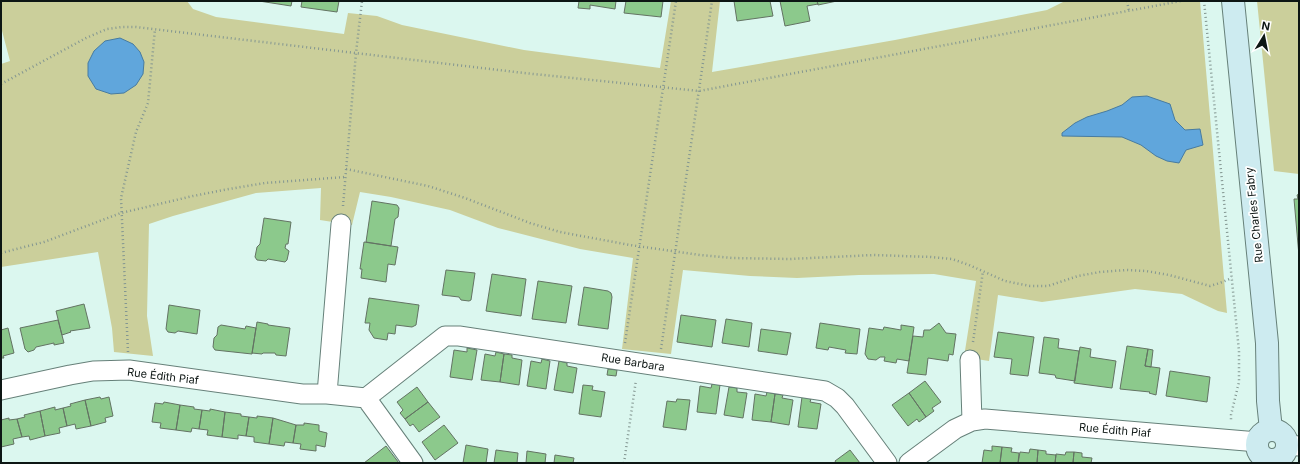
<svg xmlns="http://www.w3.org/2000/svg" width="1300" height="464" viewBox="0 0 1300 464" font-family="Inter,sans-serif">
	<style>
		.green { fill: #cbcf9b }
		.water { fill: #60a6dc; stroke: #477ba0 }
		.building { fill: #8cc98c; stroke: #637363 }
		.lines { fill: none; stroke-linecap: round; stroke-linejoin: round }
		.street-casing { stroke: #668079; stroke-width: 21 }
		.secondary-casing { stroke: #668079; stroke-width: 24 }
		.path { stroke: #839691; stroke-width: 2.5; stroke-dasharray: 1 3; stroke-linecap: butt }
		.street { stroke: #fff; stroke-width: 19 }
		.secondary { stroke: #cdebf0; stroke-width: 22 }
		.labels { text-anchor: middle; stroke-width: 3.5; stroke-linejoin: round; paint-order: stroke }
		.street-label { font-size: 11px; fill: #0d1614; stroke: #fff }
	</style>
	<rect width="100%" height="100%" fill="#dbf7ef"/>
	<path class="green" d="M1 1H187L193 9 216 17 344 34 348 13 377 16 402 25 524 50 660 68 671 1H720L712 72 895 40 1047 10 1065 1H1200L1227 313 1218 311 1182 294 1135 289 1042 302 998 295 989 361 964 357 976 281 934 274 859 275 797 278 750 276 683 270 671 354 622 349 633 258 580 249 498 228 450 210 391 197 360 192 352 225 320 220 321 188 256 193 173 216 149 224 147 316 153 356 114 352 112 328 98 252 1 267V64L10 61 1 27Z
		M1257 1H1299V174L1274 171Z"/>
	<path class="water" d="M120 38 133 44 140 52 144 62 143 74 136 85 124 93 111 94 96 89 88 76V63L94 51 105 41Z
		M1147 96 1170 104 1175 120 1185 130 1200 129 1203 145 1186 150 1179 163 1167 161 1156 156 1141 145 1122 137 1062 136V133L1075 123 1087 117 1107 111 1122 105 1132 97Z"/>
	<path class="building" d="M259 1H292L291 6Z
		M302 1H339L337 12 301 7Z
		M579 1H616L615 9 590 5V9L578 8Z
		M626 1H663L661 17 624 13Z
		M734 1H770L773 16 737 21Z
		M780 1H817L818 4 807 6 810 21 785 26Z
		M817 1H837L818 5Z
		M1299 194V256L1294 199H1298L1297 195Z
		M372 201 397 205 399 208 398 217 395 219 391 246 366 242Z
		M264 218 291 222 288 244H286L285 248 289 251 287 260 285 262 268 259 266 261 257 260 255 257 257 247 260 244Z
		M364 242 398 247 395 265 388 264 386 282 361 278 362 269H360Z
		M446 270 475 273 471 300 469 301 461 300 459 297 442 295Z
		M492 274 526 279 521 316 486 311Z
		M538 281 572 286 566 323 532 319Z
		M584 287 608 291 611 293 612 297 608 329 578 325Z
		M369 298 419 305 416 325 412 327 396 325 395 334 388 333 387 340 374 338 369 330 370 323H365Z
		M84 304 90 328 70 331 71 332 62 335 56 311Z
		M169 305 200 310 197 334 178 331 175 333 168 332 166 329Z
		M681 315 716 320 712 347 677 342Z
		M726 319 752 323 749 347 722 343Z
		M58 320 64 343 54 345V343L36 347 34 350 28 352 25 349 20 328Z
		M257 322 268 324V325L290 328 286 356 276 355 275 353H263L262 354 252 353Z
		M820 323 860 329 857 354 845 353 846 350 829 347 828 350 816 348Z
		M939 323 946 333 956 334 953 355 949 354 948 361 928 358 926 375 907 373 913 336 923 337 924 330H930Z
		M221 325 245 329 246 326 256 328 252 354 215 350 213 347 214 338 217 335 218 327Z
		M901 325 914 327 909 361 897 359 896 363 884 361 885 357H880L876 360 868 359 865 354 869 328 883 330 884 327 901 330Z
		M8 328 14 353 3 356 4 358H1V330Z
		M761 329 791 333 787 355 758 351Z
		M998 332 1034 337 1028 376 1010 374 1012 359 994 357Z
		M1044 337 1059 339 1058 348 1079 351 1075 381 1056 378 1055 375 1039 373Z
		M1127 346 1148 349 1145 366 1160 368 1156 395 1149 393 1150 392 1120 389Z
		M1080 347 1091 349 1090 357 1116 361 1112 388 1074 383Z
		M467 348 477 350 472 380 450 377 454 350 467 352Z
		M1148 349 1153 350 1151 367 1145 366Z
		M496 352 504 354 500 382 481 380 485 354 495 356Z
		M504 354 512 355V358L522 360 519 385 500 382Z
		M542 359 550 361 546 389 527 386 531 361 541 363Z
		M559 361 567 363V366L577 368 573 393 554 390Z
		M608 369 617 370 616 376 607 375Z
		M1170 371 1210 377 1207 402 1166 396Z
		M925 381 941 402 932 408 934 411 926 417 909 393Z
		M712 384 720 385 716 414 697 412 700 386 711 388Z
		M583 385 593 386 592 390 605 392 601 417 579 414Z
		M417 387 428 402 405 419 400 413 403 410 397 402Z
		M729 387 737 388V392L747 393 743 418 724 415Z
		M767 392 775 394 771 422 752 420 755 394 766 396Z
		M909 393 926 417 919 422 917 419 908 426 892 405Z
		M775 394 783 395 782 398 793 400 789 425 771 422Z
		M100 397 101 399 109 397 113 416 105 418 106 422 91 426 85 400Z
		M802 397 811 399 810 402 821 404 817 429 798 427Z
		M677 399 690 400 686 430 663 427 667 401 676 402Z
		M85 400 91 426 76 429 75 424 67 426 63 408 71 406 70 404Z
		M164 402 180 405 176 430 160 428 161 423 152 422 155 403 163 404Z
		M428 402 440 417 419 432 413 424 410 426 405 419Z
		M180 405 194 407V409L202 410 199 429 192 428 191 432 176 430Z
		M55 407V410L63 408 67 426 59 428 60 433 45 436 40 411Z
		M210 409 225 412 222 437 207 435 208 430 199 429 202 410 210 411Z
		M40 411 45 436 30 440 29 436 22 437 17 419 25 417 24 415Z
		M225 412 241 414V416L249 417 246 436 238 435V439L222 437Z
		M257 416 273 418 269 444 254 442V437L246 436 249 417 257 418Z
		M9 418V420L17 419 22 437 13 439 14 444 1 447V420Z
		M273 418 296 425 293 443 285 442 284 446 269 444Z
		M304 423 319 425V431L327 433 325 447 316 445V451L300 449 301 444 293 443 296 425H304Z
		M444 425 458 443 435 460 422 442Z
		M466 445 488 449 486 463H463Z
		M386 446 399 463H364Z
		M992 446 1002 447 1000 463H982L984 450 992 451Z
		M1002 447 1012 448 1011 452 1019 453 1018 463H1000Z
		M1030 449 1038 450 1037 463H1018L1020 452 1029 453Z
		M496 450 518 453 517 463H494Z
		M850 450 860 463H836L835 461Z
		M1038 450 1046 451V454L1056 455 1055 463H1037Z
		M527 451 546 454 545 463H526Z
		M1066 452H1074L1073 463H1055L1056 454 1065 455Z
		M1074 452 1082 453V457L1092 458 1091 463H1073Z
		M555 455 574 458 573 463H554Z"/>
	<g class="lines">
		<defs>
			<path id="street" d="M970 360 972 421
				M1 390 70 375 93 371 129 370 302 394H327L366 398 413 463
				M327 394 341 224
				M366 398 445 336H459L825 391 837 398 845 406 887 463
				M1287 445 1299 446
				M909 463 955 429 972 421 985 419 1258 442"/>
			<path id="secondary" d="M1233 1 1267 343 1268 401 1271 430
				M1257 445a15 15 0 1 1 30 0a15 15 0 1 1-30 0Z"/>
		</defs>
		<use href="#street" class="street-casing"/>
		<use href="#secondary" class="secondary-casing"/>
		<path class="path" d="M1127 1 1129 11
			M1204 1 1239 351V382L1231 415V422
			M1 84 86 38 107 29 122 27H136L524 73 699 91 1181 1
			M346 169 428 186 465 198 530 223 560 232 630 245 700 255 732 258 790 259 874 255 931 257 952 259 969 265 1005 281 1030 286H1048L1078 276 1100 272 1126 270 1146 271 1169 275 1210 286 1220 283 1232 278
			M343 206 356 53 362 1
			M1 253 44 242 121 213 193 196 229 189 265 183 345 177
			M973 342 983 271
			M625 343 676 1
			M661 349 712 1
			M128 352 121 198 136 132 148 103 155 29
			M624 463 636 380"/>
		<use href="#street" class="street"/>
		<use href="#secondary" class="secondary"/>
	</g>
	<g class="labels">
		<g class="street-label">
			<text transform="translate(1254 215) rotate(-96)" y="4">Rue Charles Fabry</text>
			<text transform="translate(633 362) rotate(9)" y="4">Rue Barbara</text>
			<text transform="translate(163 376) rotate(7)" y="4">Rue Édith Piaf</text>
			<text transform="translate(1115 430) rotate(5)" y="4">Rue Édith Piaf</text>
		</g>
	</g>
	<rect width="1300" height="464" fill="none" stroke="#0d1614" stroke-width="4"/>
	<g transform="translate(1264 36) rotate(10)" stroke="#ffffff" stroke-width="3" paint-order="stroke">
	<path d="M0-3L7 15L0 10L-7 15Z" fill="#0d1614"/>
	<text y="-6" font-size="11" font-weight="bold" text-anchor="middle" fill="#0d1614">N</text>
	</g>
</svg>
